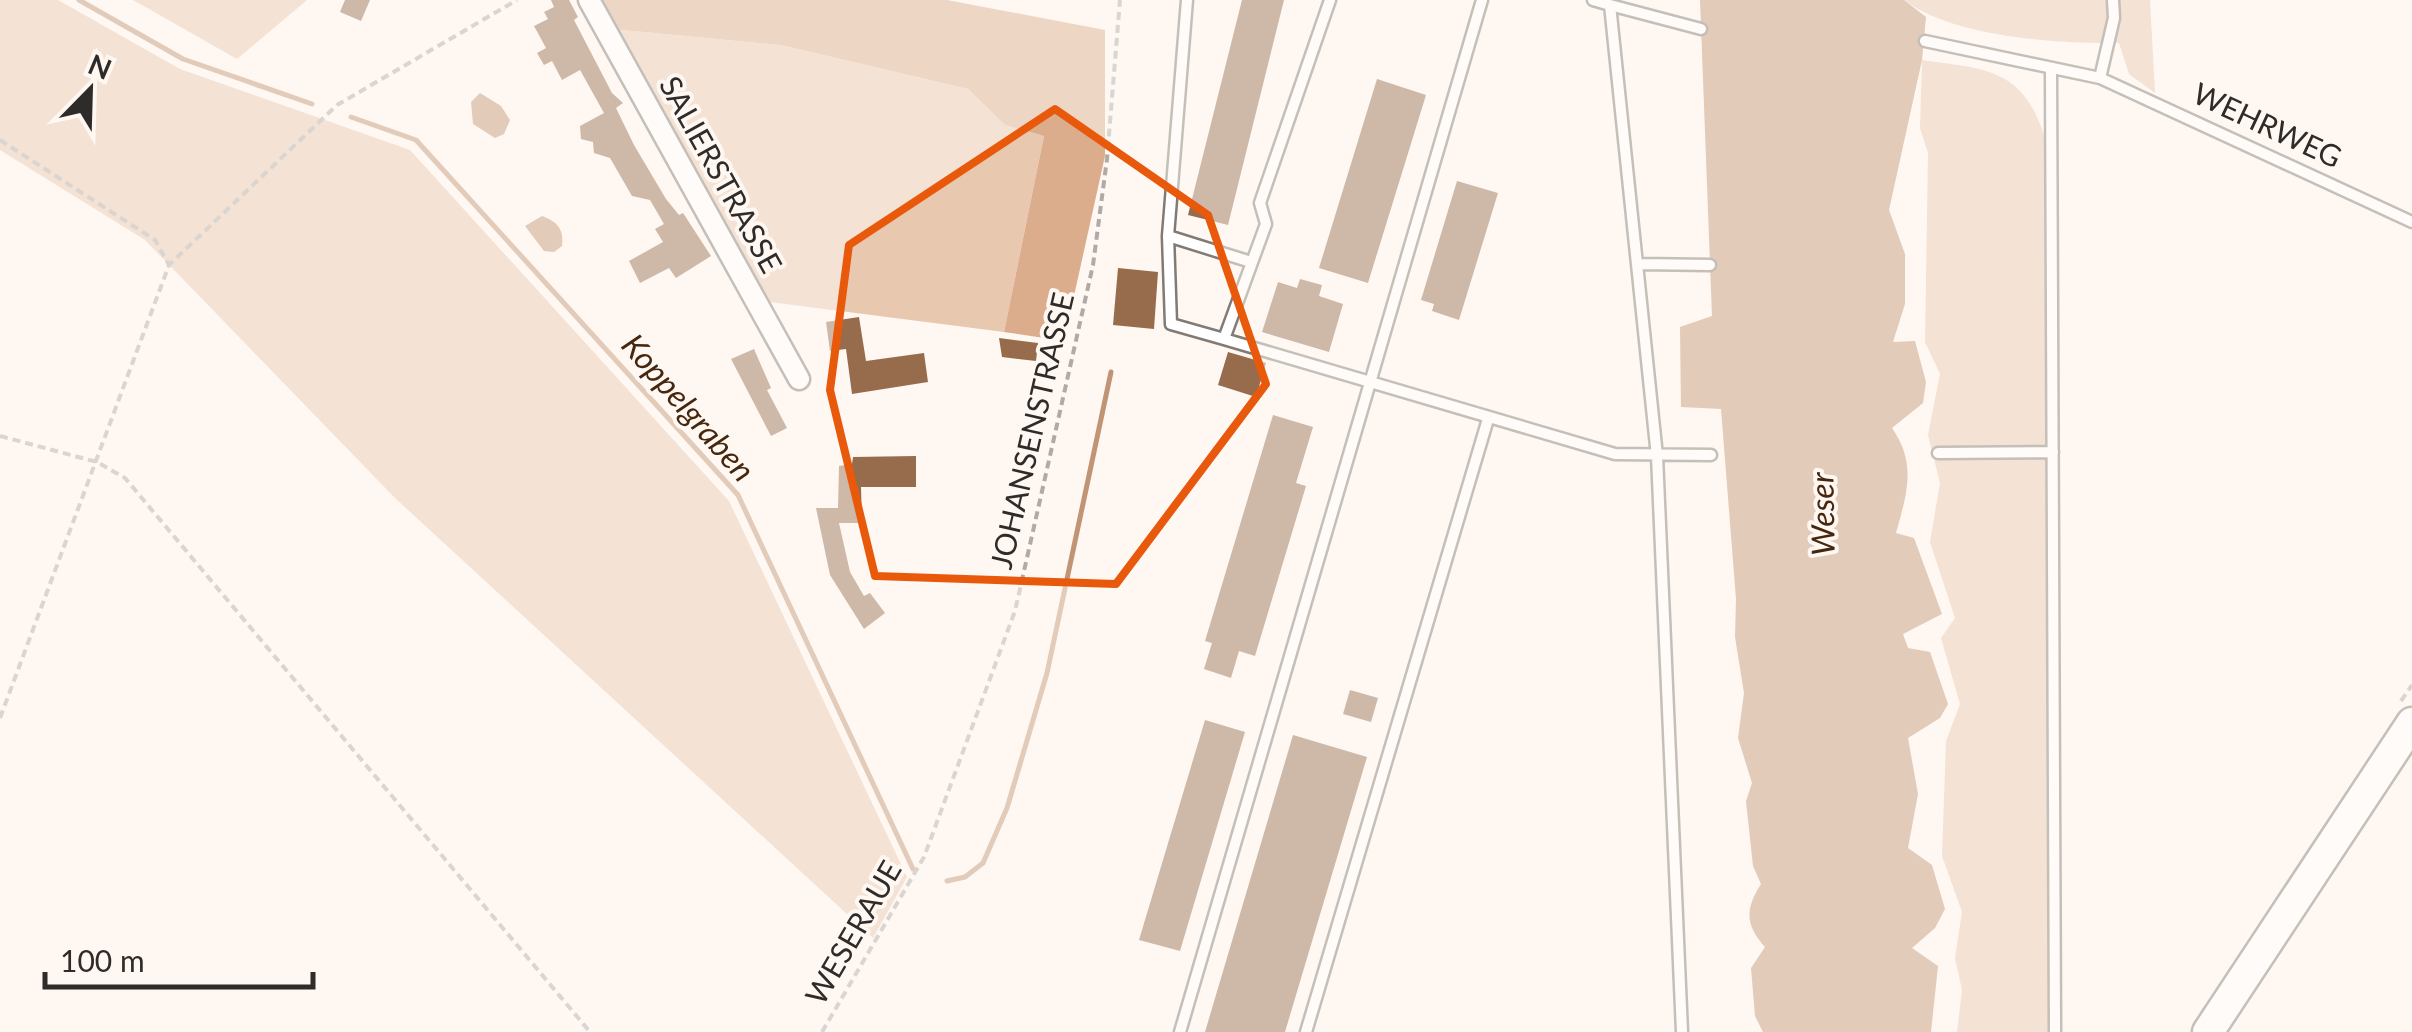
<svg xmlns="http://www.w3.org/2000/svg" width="2412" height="1032" viewBox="0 0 2412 1032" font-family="Lato,sans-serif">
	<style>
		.green { fill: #e9c8b0 }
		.forest { fill: #dbad8d }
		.water { fill: #c09474 }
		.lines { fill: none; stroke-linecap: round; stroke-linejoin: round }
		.stream { stroke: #c09474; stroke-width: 5 }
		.building { fill: #966c4d }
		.lane-casing { stroke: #827a75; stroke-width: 15 }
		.street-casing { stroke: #827a75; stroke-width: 25 }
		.secondary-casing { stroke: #827a75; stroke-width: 35 }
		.path { stroke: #b0aaa6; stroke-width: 4; stroke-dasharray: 8 5; stroke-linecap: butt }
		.lane { stroke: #fff; stroke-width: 10 }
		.street { stroke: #fff; stroke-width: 20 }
		.secondary { stroke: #fff; stroke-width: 30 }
		.marked { fill: none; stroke: #e8590c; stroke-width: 8; stroke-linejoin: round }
		.labels { text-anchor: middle; stroke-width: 8; stroke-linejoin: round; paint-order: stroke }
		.street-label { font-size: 30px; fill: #2f2b29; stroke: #fef7f2 }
		.water-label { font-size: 32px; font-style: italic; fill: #46270e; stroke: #fef7f2 }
	</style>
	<rect width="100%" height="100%" fill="#fef7f2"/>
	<path class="green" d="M0 0H58L180 69 410 150 729 501 907 877 873 938 395 498 145 240 0 150Z
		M133 0H307L237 59Z
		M1904 0H2150L2155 93 2129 74 2119 43C2058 44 1953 37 1904 0Z
		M612 29 781 45 968 89 1005 125 1044 136 1004 332 762 301Z
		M1922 60C1986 69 2022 68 2044 135L2049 1032H1957L1962 990 1955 958 1962 912 1942 856 1946 741 1960 704 1941 638 1955 618 1930 542 1940 483 1928 435 1940 374 1925 342 1928 153 1920 128Z"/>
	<path class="forest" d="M595 0H947L1105 30V156L1064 341 1004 332 1044 136 1005 125 968 89 781 45 612 29Z"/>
	<path class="water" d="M1700 0H1904L1926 17 1922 60 1889 210 1905 254V304L1893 342 1915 341 1926 382 1923 403 1892 428C1917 464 1907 493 1896 533L1914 538 1942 614 1903 634 1908 648 1930 652 1948 704 1940 718 1908 738 1918 794 1908 848 1932 865 1945 909 1935 928 1912 948 1938 966 1931 1032H1763L1755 1016 1751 968 1765 947C1745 925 1745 909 1761 884L1753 866 1746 801 1752 783 1738 738 1744 693 1735 637 1736 599 1721 409 1681 407 1680 327 1712 316Z
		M480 93 501 106 510 120 504 134 495 138 473 124 471 102Z
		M542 216C558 222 564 229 562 246L554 252 544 251 525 226Z"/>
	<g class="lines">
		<path class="stream" d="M79 0 183 59 312 104
			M351 117 416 140 738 495 913 869
			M947 881 965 877 983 863 1007 808 1047 673 1111 372"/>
	</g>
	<path class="building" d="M345 0H370L361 21 340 12Z
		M551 0H569L578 17 574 20 612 93 623 103 616 108 634 145 666 199 679 215 683 213 711 256 676 278 669 268 640 283 629 261 663 242 655 229 664 224 650 200 632 196 610 158 594 153 593 142 581 139 580 126 604 113 580 70 562 80 552 61 544 65 537 53 546 48 534 26 548 19 544 12 554 7Z
		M1242 0H1284L1228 225 1188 215Z
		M1377 79 1426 95 1368 283 1319 268Z
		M1457 181 1498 193 1459 320 1432 311 1434 304 1421 300Z
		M1118 268 1158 272 1154 329 1113 325Z
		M1300 279 1322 285 1319 296 1343 304 1329 352 1262 332 1278 282 1297 288Z
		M859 317 866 361 924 353 928 382 852 394 846 349 830 351 826 322Z
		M999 338 1038 343 1036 361 1002 357Z
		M754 349 771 388 767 390 787 428 771 436 731 359Z
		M1228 352 1266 363 1256 397 1218 385Z
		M1273 415 1313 427 1296 483 1306 486 1255 656 1239 651 1231 678 1204 669 1212 643 1205 641Z
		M916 456V487H861L862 523H839L850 572 864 596 870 593 885 613 864 629 830 575 816 508H838L839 466 852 464 853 457Z
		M1350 690 1378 698 1371 722 1343 714Z
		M1205 720 1245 732 1180 951 1139 940Z
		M1293 735 1367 757 1285 1032H1205Z"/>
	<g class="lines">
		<defs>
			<path id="lane" d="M1187 0 1168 236 1171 324 1224 339
				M1330 0 1260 203 1266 224 1224 339 1615 454 1711 455
				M1593 0 1610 5 1657 456 1682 1032
				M1610 5 1701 29
				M1925 41 2100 78 2412 222
				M2051 70 2055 1032
				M2100 78 2114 18 2113 0
				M1168 236 1251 262
				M1640 264 1710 265
				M1938 453 2053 452
				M1180 1032 1482 0
				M1306 1032 1488 419"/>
			<path id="street" d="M589 0 799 379"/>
			<path id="secondary" d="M2208 1032 2412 723"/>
		</defs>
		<use href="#lane" class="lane-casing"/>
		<use href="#street" class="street-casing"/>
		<use href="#secondary" class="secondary-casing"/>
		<path class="path" d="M0 140 155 240 169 265
			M0 436 97 462 125 478 590 1032
			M2401 701 2412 685
			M0 718 169 265 337 105 517 0
			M822 1032 924 857 1015 611 1093 265 1107 159 1120 0"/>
		<use href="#lane" class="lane"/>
		<use href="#street" class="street"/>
		<use href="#secondary" class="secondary"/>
	</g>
	<path d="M0 0H2412V1032H0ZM1055 109 1208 215 1266 384 1116 584 875 576 830 390 849 245Z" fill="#fef7f2" fill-opacity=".55" fill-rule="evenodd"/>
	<path class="marked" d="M1055 109 1208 215 1266 384 1116 584 875 576 830 390 849 245Z"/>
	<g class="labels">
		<g class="street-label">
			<text transform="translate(2267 126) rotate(25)" y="10">WEHRWEG</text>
			<text transform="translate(720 175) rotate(61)" y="10">SALIERSTRASSE</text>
			<text transform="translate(1033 431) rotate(-77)" y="10">JOHANSENSTRASSE</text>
			<text transform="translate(854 933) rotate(-60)" y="10">WESERAUE</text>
		</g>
		<g class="water-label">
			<text transform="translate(688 408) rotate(49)" y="11">Koppelgraben</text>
			<text transform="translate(1823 514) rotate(-91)" y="11">Weser</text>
		</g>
	</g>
	<g transform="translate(90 90) rotate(23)" stroke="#fef7f2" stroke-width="8" paint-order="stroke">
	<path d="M0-8L18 38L0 25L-18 38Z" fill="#2f2b29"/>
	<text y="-15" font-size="28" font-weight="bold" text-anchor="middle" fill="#2f2b29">N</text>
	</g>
	<path d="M45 972v15h268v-15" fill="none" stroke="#2f2b29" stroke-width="5"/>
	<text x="60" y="972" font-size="30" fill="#2f2b29" stroke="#fef7f2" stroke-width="8" paint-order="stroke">100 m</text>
</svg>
